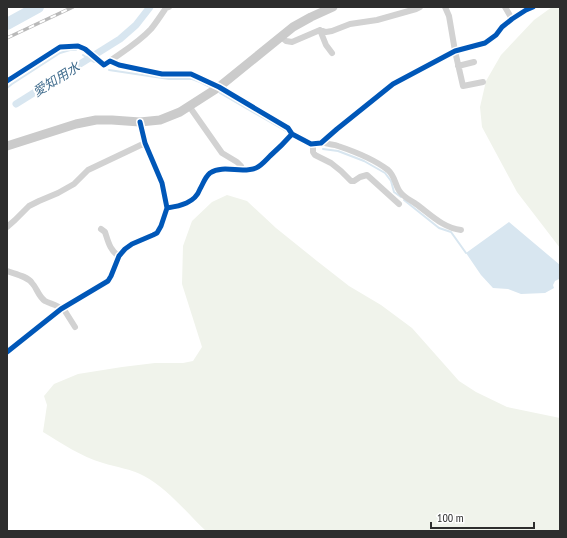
<svg xmlns="http://www.w3.org/2000/svg" width="567" height="538" viewBox="0 0 567 538" font-family="'PT Sans Narrow','Noto Sans JP',sans-serif">
	<style>
		.green { fill: #f0f3eb }
		.water { fill: #d8e6f0 }
		.lines { fill: none; stroke-linecap: round; stroke-linejoin: round }
		.stream { stroke: #d8e6f0; stroke-width: 2 }
		.canal { stroke: #d8e6f0; stroke-width: 7 }
		.river { stroke: #d8e6f0; stroke-width: 12 }
		.street { stroke: #d2d2d2; stroke-width: 6 }
		.secondary { stroke: #cbcbcb; stroke-width: 9 }
		.rail-casing { stroke: #b9b9b9; stroke-width: 3.5 }
		.rail { stroke: #fff; stroke-width: 2; stroke-dasharray: 6; stroke-linecap: butt }
		.cycleway-casing { stroke: #fff; stroke-width: 8 }
		.cycleway { stroke: #0057b8; stroke-width: 5 }
		.labels { text-anchor: middle; stroke-width: 4; stroke-linejoin: round; paint-order: stroke }
		.water-label { font-size: 13px; font-style: italic; fill: #3f6b8c; stroke: #fff }
	</style>
	<rect width="100%" height="100%" fill="#fff"/>
	<path class="green" d="M552 7H560V248L517 192 482 127 480 107 486 81 501 55 534 20Z
		M227 195 247 201 276 228 317 261 349 286 381 305 412 328 459 381 476 392 507 407 560 418V531H206C186 512 168 489 144 476 131 469 116 467 103 463 80 456 63 444 43 432L47 405 44 396 54 384 78 374 122 367 155 363H183L193 361 202 347 182 284 183 246 192 221 212 202Z"/>
	<path class="water" d="M509 222 560 265 559 279 555 281 553 285 554 288 545 293 521 294 508 289 493 288 481 275 466 253Z"/>
	<g class="lines">
		<path class="stream" d="M83 55 94 62
			M109 70 169 79H192L200 82 210 87
			M7 88 12 84 60 53 70 50H76
			M220 93 286 131
			M323 149 338 151 364 161 385 173 391 181 394 192 401 197
			M404 200 439 228 451 232 466 253"/>
		<path class="canal" d="M16 104 120 39 136 25 150 7"/>
		<path class="river" d="M7 24 38 7"/>
		<path class="street" d="M445 7 449 16 455 51 463 86 483 82
			M505 7 512 19
			M320 30 326 45 332 53
			M281 37 286 41 292 42 320 30 326 32 332 31 350 24 377 20 416 9 420 7
			M110 61C124 51 139 42 151 29 156 23 161 15 166 8L169 7
			M458 66 474 62
			M7 81 60 47 78 46 85 49 104 65 110 61 119 65 162 74H191L219 87 288 128 292 134
			M189 106 222 153 237 162 241 166 242 169
			M323 142C328 145 333 144 338 146 353 151 375 160 388 170 396 177 395 187 401 193 405 198 412 201 416 204 430 214 443 228 461 230
			M313 144V152L315 155 331 163 341 171 351 181H354L360 177 367 175 399 204
			M167 208C180 206 195 203 200 189 203 184 205 177 210 173 224 164 241 174 256 168 261 166 266 160 270 156 278 149 285 142 292 134L311 144 321 143 337 129 393 84 455 51 485 43 496 35 502 27 512 19 526 10 533 7
			M7 227 15 220 29 206 39 201 58 193 74 184 88 170 145 143
			M101 229 105 232C108 241 110 251 119 256
			M7 271C15 274 27 276 32 283 37 288 38 296 45 301 50 304 57 304 61 309
			M63 308 75 327
			M7 352 61 309 108 281 111 276 119 256 125 249 132 244 153 235 157 233 161 226 167 208 162 183 145 143 140 122"/>
		<path class="secondary" d="M7 146 76 124 96 120H112L140 122 160 120 180 112 219 87 293 27 311 17 333 7"/>
		<defs>
			<path id="rail" d="M7 38 73 7"/>
		</defs>
		<use href="#rail" class="rail-casing"/>
		<use href="#rail" class="rail"/>
		<defs>
			<path id="cycleway" d="M7 81 60 47 78 46 85 49 104 65 110 61 119 65 162 74H191L219 87 288 128 292 134
				M167 208C180 206 195 203 200 189 203 184 205 177 210 173 224 164 241 174 256 168 261 166 266 160 270 156 278 149 285 142 292 134L311 144 321 143 337 129 393 84 455 51 485 43 496 35 502 27 512 19 526 10 533 7
				M7 352 61 309 108 281 111 276 119 256 125 249 132 244 153 235 157 233 161 226 167 208 162 183 145 143 140 122"/>
		</defs>
		<use href="#cycleway" class="cycleway-casing"/>
		<use href="#cycleway" class="cycleway"/>
	</g>
	<g class="labels">
		<g class="water-label">
			<text transform="translate(56 79) rotate(-32)" y="5">愛知用水</text>
		</g>
	</g>
	<rect width="567" height="538" fill="none" stroke="#2d2d2d" stroke-width="16"/>
	<path d="M431 522v6h103v-6" fill="none" stroke="#2d2d2d" stroke-width="2"/>
	<text x="437" y="522" font-size="12" fill="#2d2d2d" stroke="#ffffff" stroke-width="3" paint-order="stroke">100 m</text>
</svg>
